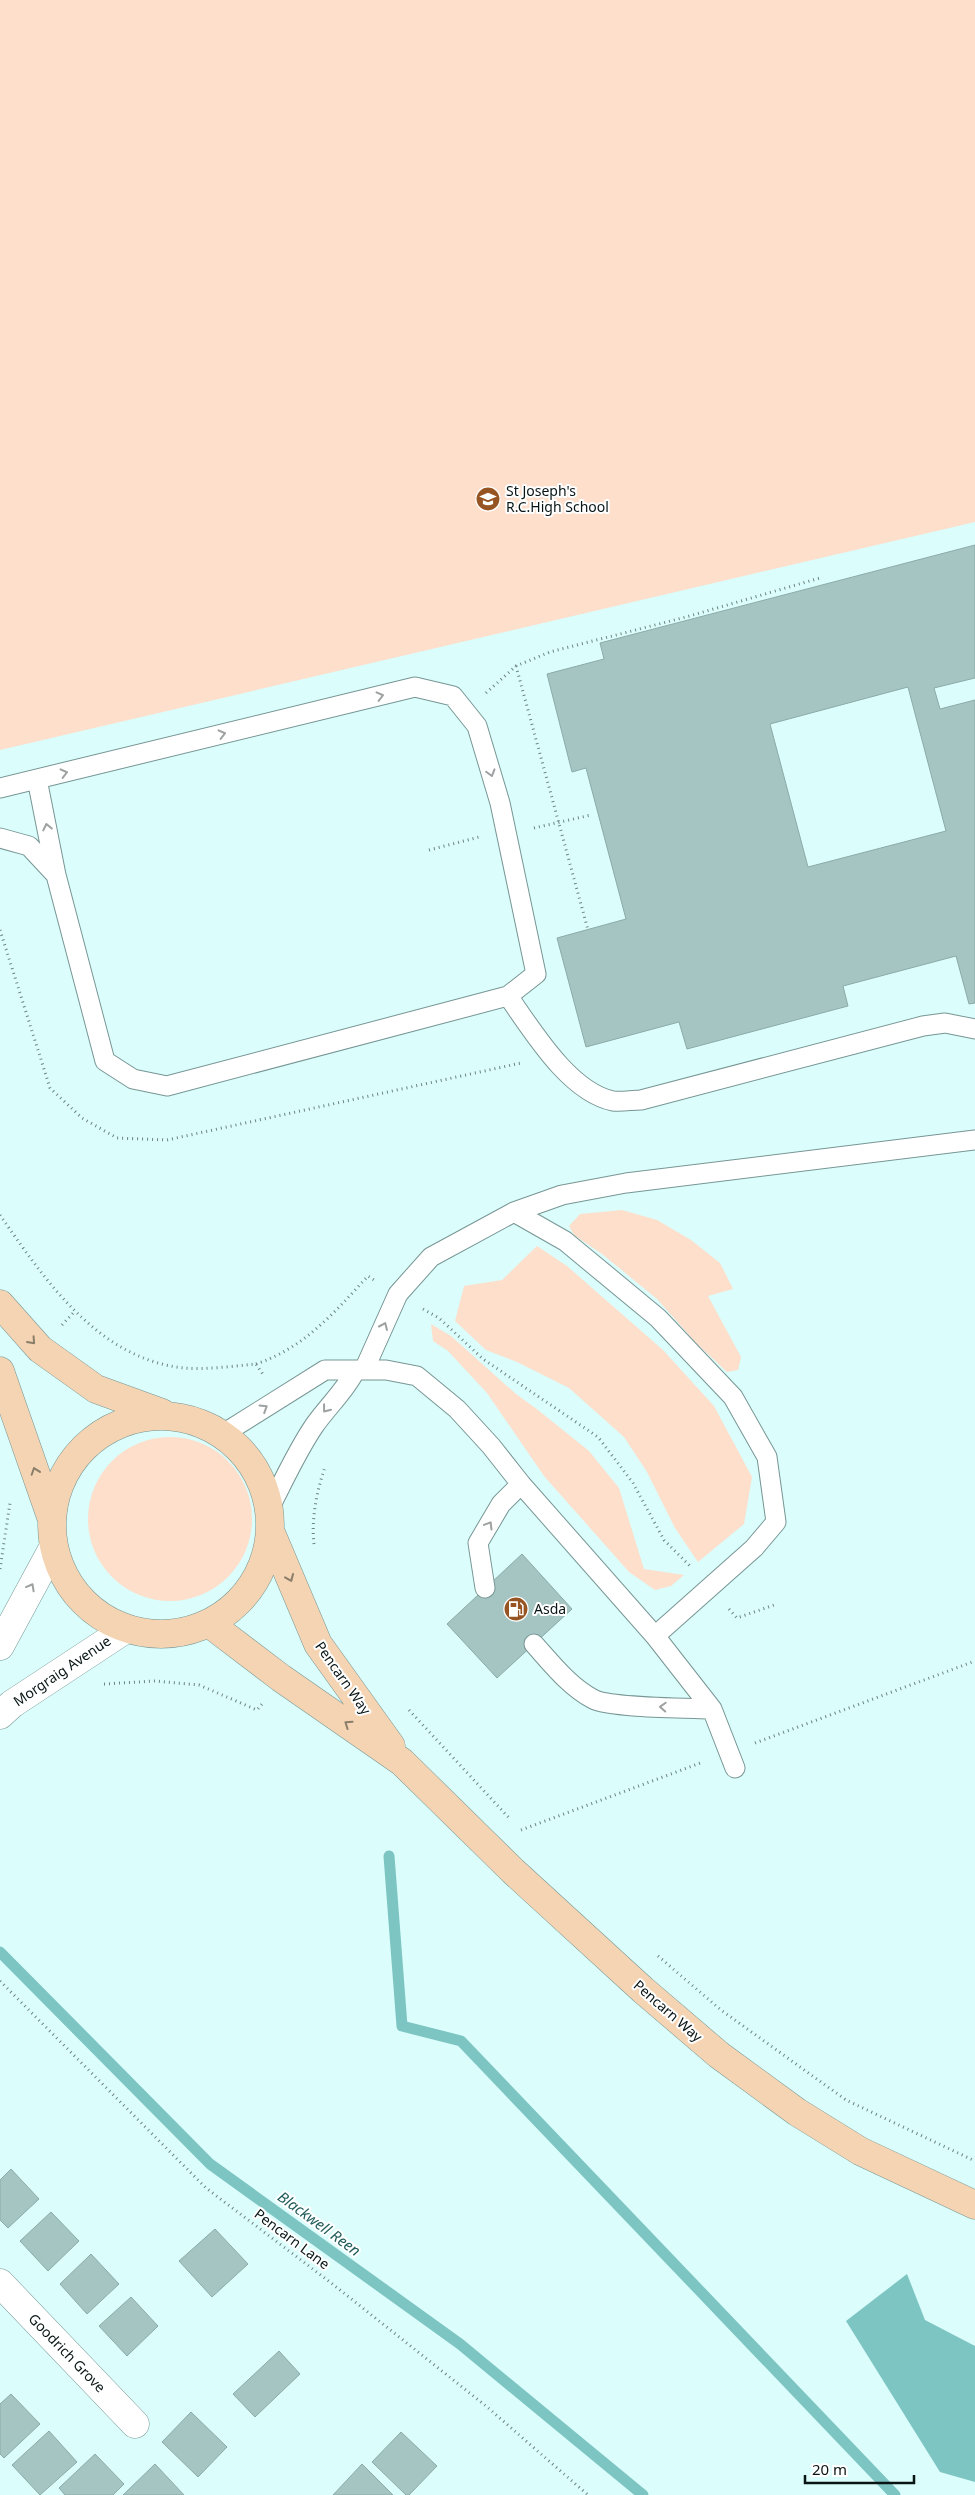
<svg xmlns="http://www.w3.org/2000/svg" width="975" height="2495" viewBox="0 0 975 2495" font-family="'Noto Sans',sans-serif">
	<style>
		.green { fill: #fddfcc }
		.water { fill: #7dc5c3 }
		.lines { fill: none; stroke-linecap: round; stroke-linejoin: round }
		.stream { stroke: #7dc5c3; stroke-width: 11 }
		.building { fill: #a5c5c3; stroke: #8baba9; fill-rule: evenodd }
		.lane-casing { stroke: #779695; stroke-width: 21 }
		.street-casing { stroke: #779695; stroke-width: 29 }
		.secondary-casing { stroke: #779695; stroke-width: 29 }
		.path { stroke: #6e8483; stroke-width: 3; stroke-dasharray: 1 4; stroke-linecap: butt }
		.lane { stroke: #fff; stroke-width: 19 }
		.street { stroke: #fff; stroke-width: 28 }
		.secondary { stroke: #f4d4b2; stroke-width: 28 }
		.oneway { stroke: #9da1a1 }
		.oneway2 { stroke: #8a7e6b }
		.labels { text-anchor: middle; stroke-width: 4; stroke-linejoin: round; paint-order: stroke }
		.poi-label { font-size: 14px; fill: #091515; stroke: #fff; text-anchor: start }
		.street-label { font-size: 14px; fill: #091515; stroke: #fff }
		.water-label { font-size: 15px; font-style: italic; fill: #1f5c5a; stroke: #fff }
	</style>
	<rect width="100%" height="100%" fill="#dbfdfb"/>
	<path class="green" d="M0 0H975V522L0 750Z
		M622 1210 657 1220 691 1240 720 1263 733 1289 708 1296 741 1357 738 1370 727 1372 696 1343 657 1299 602 1254 574 1235 569 1226 580 1214Z
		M537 1246 567 1266 663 1350 714 1406 752 1477 744 1524 698 1562 675 1528 647 1472 624 1437 569 1388 517 1362 486 1350 455 1321 464 1286 502 1280Z
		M431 1324 451 1336 516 1394 538 1410 589 1451 619 1488 644 1569 684 1575 671 1586 655 1590 629 1572 544 1476 487 1393 448 1351 433 1341Z
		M88 1519a82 82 0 1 1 164 0a82 82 0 1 1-164 0Z"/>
	<path class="water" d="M907 2274 925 2320 975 2346V2482L940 2472 846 2321Z"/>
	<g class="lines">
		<path class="stream" d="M389 1856 402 2026 461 2041 895 2495
			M0 1952 210 2164 460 2344 643 2495"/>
	</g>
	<path class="building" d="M975 545V678L934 688 940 709 975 700V1003L969 1004 956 956 843 986 848 1006 687 1049 679 1022 586 1047 557 938 626 919 586 768 572 772 547 674 604 659 600 643ZM908 687 946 831 808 867 770 724Z
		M522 1554 572 1609 497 1678 447 1624Z
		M11 2169 39 2199 8 2228 0 2220V2180Z
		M51 2212 79 2241 48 2271 20 2241Z
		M215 2229 248 2264 212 2297 179 2261Z
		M91 2254 119 2284 87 2314 60 2284Z
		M131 2297 158 2326 127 2356 99 2326Z
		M279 2351 300 2374 255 2417 233 2394Z
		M11 2394 40 2424 4 2458 0 2454V2404Z
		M191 2412 227 2447 198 2477 162 2442Z
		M49 2431 77 2462 40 2495 12 2465Z
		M401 2432 437 2466 409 2495H406L372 2462Z
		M95 2454 124 2484 113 2495H65L59 2488Z
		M155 2464 184 2495H123Z
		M362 2464 393 2495H333Z"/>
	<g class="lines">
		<defs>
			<path id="lane" d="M37 779 56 875
				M0 788 415 687 453 696 477 726 500 803 536 974 508 996 167 1086 133 1079 105 1061 56 875 29 846 0 838
				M508 996C532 1030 569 1092 613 1101 622 1102 632 1100 641 1100L923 1026 945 1023 975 1029
				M514 1212 565 1241 658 1318 733 1397 767 1457 776 1522 754 1548 655 1636
				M364 1370 398 1294 431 1257 514 1212 562 1195 626 1183 975 1140
				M223 1434 325 1370H386L417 1376 457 1409 491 1446 521 1484 655 1636 712 1709 735 1768
				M270 1507C284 1480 297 1451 314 1426 327 1407 345 1391 355 1371
				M485 1588 478 1543 501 1504 521 1484
				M534 1644C552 1664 569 1686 593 1699 609 1708 689 1708 712 1709"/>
			<path id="street" d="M0 1646 53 1548
				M0 1715 12 1704 126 1629
				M0 2283 135 2424"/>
			<path id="secondary" d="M0 1304 40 1349 96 1389 162 1413
				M0 1371 51 1517
				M52 1525a109 109 0 1 1 218 0a109 109 0 1 1-218 0Z
				M271 1533 318 1644 391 1746
				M210 1624 281 1678 402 1762 513 1871 643 1990 719 2055 797 2112 860 2151 975 2205"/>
		</defs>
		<use href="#lane" class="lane-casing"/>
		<use href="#street" class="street-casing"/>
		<use href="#secondary" class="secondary-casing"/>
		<path class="path" d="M516 666 588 930
			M486 693 516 666 550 652 686 617 820 578
			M534 828 591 815
			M429 850 479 837
			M0 930 50 1088 82 1118 117 1138 167 1140 521 1063
			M0 1215C45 1280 98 1359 184 1368 207 1370 233 1366 256 1364L264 1376
			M423 1309 439 1318 483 1359 598 1437 633 1483 664 1540 691 1567
			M62 1325 75 1311
			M256 1364C304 1348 334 1313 368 1276L374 1280
			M314 1544C311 1519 317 1490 325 1467
			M0 1569 10 1503
			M729 1609 737 1618 774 1605
			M104 1684 155 1681 199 1685 257 1710 262 1704
			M409 1710 510 1819
			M755 1743 975 1661
			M521 1830 703 1762
			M658 1956 721 2010 846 2100 975 2161
			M0 1981 206 2188 330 2282 486 2406 588 2495"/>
		<use href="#lane" class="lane"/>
		<use href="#street" class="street"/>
		<use href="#secondary" class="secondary"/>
	</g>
	<defs><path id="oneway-chevron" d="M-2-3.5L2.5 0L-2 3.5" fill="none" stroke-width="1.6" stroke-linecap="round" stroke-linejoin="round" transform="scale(1.25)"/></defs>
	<g class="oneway">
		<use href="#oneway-chevron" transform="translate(380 696) rotate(-14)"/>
		<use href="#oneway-chevron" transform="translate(222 734) rotate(-14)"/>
		<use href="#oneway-chevron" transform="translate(64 773) rotate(-14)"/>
		<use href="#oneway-chevron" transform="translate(491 773) rotate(74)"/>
		<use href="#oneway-chevron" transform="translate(47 827) rotate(-102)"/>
		<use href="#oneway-chevron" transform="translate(384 1326) rotate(-66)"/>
		<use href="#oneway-chevron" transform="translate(264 1408) rotate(-32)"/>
		<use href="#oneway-chevron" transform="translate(326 1409) rotate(128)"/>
		<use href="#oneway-chevron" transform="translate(489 1525) rotate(-59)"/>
		<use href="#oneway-chevron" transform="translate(31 1587) rotate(-61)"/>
		<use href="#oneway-chevron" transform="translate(663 1707) rotate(-177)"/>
	</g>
	<g class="oneway2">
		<use href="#oneway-chevron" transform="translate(32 1341) rotate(48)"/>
		<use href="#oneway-chevron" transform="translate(35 1471) rotate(-109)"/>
		<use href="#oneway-chevron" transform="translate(290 1578) rotate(67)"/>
		<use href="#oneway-chevron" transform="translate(348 1724) rotate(-145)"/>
	</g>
	<defs>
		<symbol id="school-disc" viewBox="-11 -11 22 22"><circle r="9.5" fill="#975423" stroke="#fff"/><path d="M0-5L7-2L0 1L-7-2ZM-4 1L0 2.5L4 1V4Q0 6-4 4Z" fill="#fff"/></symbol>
		<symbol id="fuel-disc" viewBox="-11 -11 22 22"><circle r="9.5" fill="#975423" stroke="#fff"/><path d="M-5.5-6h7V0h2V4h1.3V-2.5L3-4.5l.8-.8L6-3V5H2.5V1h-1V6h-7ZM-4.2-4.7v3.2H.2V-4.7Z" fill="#fff"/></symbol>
	</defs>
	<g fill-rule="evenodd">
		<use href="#school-disc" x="474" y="485" width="28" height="28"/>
		<use href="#fuel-disc" x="502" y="1595" width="28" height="28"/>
	</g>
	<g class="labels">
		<g class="poi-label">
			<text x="506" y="496">St Joseph's<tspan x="506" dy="16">R.C.High School</tspan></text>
			<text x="534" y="1614">Asda</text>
		</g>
		<g class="street-label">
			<text transform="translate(62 1671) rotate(-34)" y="5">Morgraig Avenue</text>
			<text transform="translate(343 1678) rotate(55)" y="5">Pencarn Way</text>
			<text transform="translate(668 2011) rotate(41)" y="5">Pencarn Way</text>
			<text transform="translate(292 2239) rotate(37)" y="5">Pencarn Lane</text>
			<text transform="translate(67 2353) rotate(46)" y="5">Goodrich Grove</text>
		</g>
		<g class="water-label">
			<text transform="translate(319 2224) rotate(36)" y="5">Blackwell Reen</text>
		</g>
	</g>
	<path d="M805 2475v8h109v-8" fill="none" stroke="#091515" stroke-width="2.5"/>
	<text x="812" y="2475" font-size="15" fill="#091515" stroke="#ffffff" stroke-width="4" paint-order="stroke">20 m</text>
</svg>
